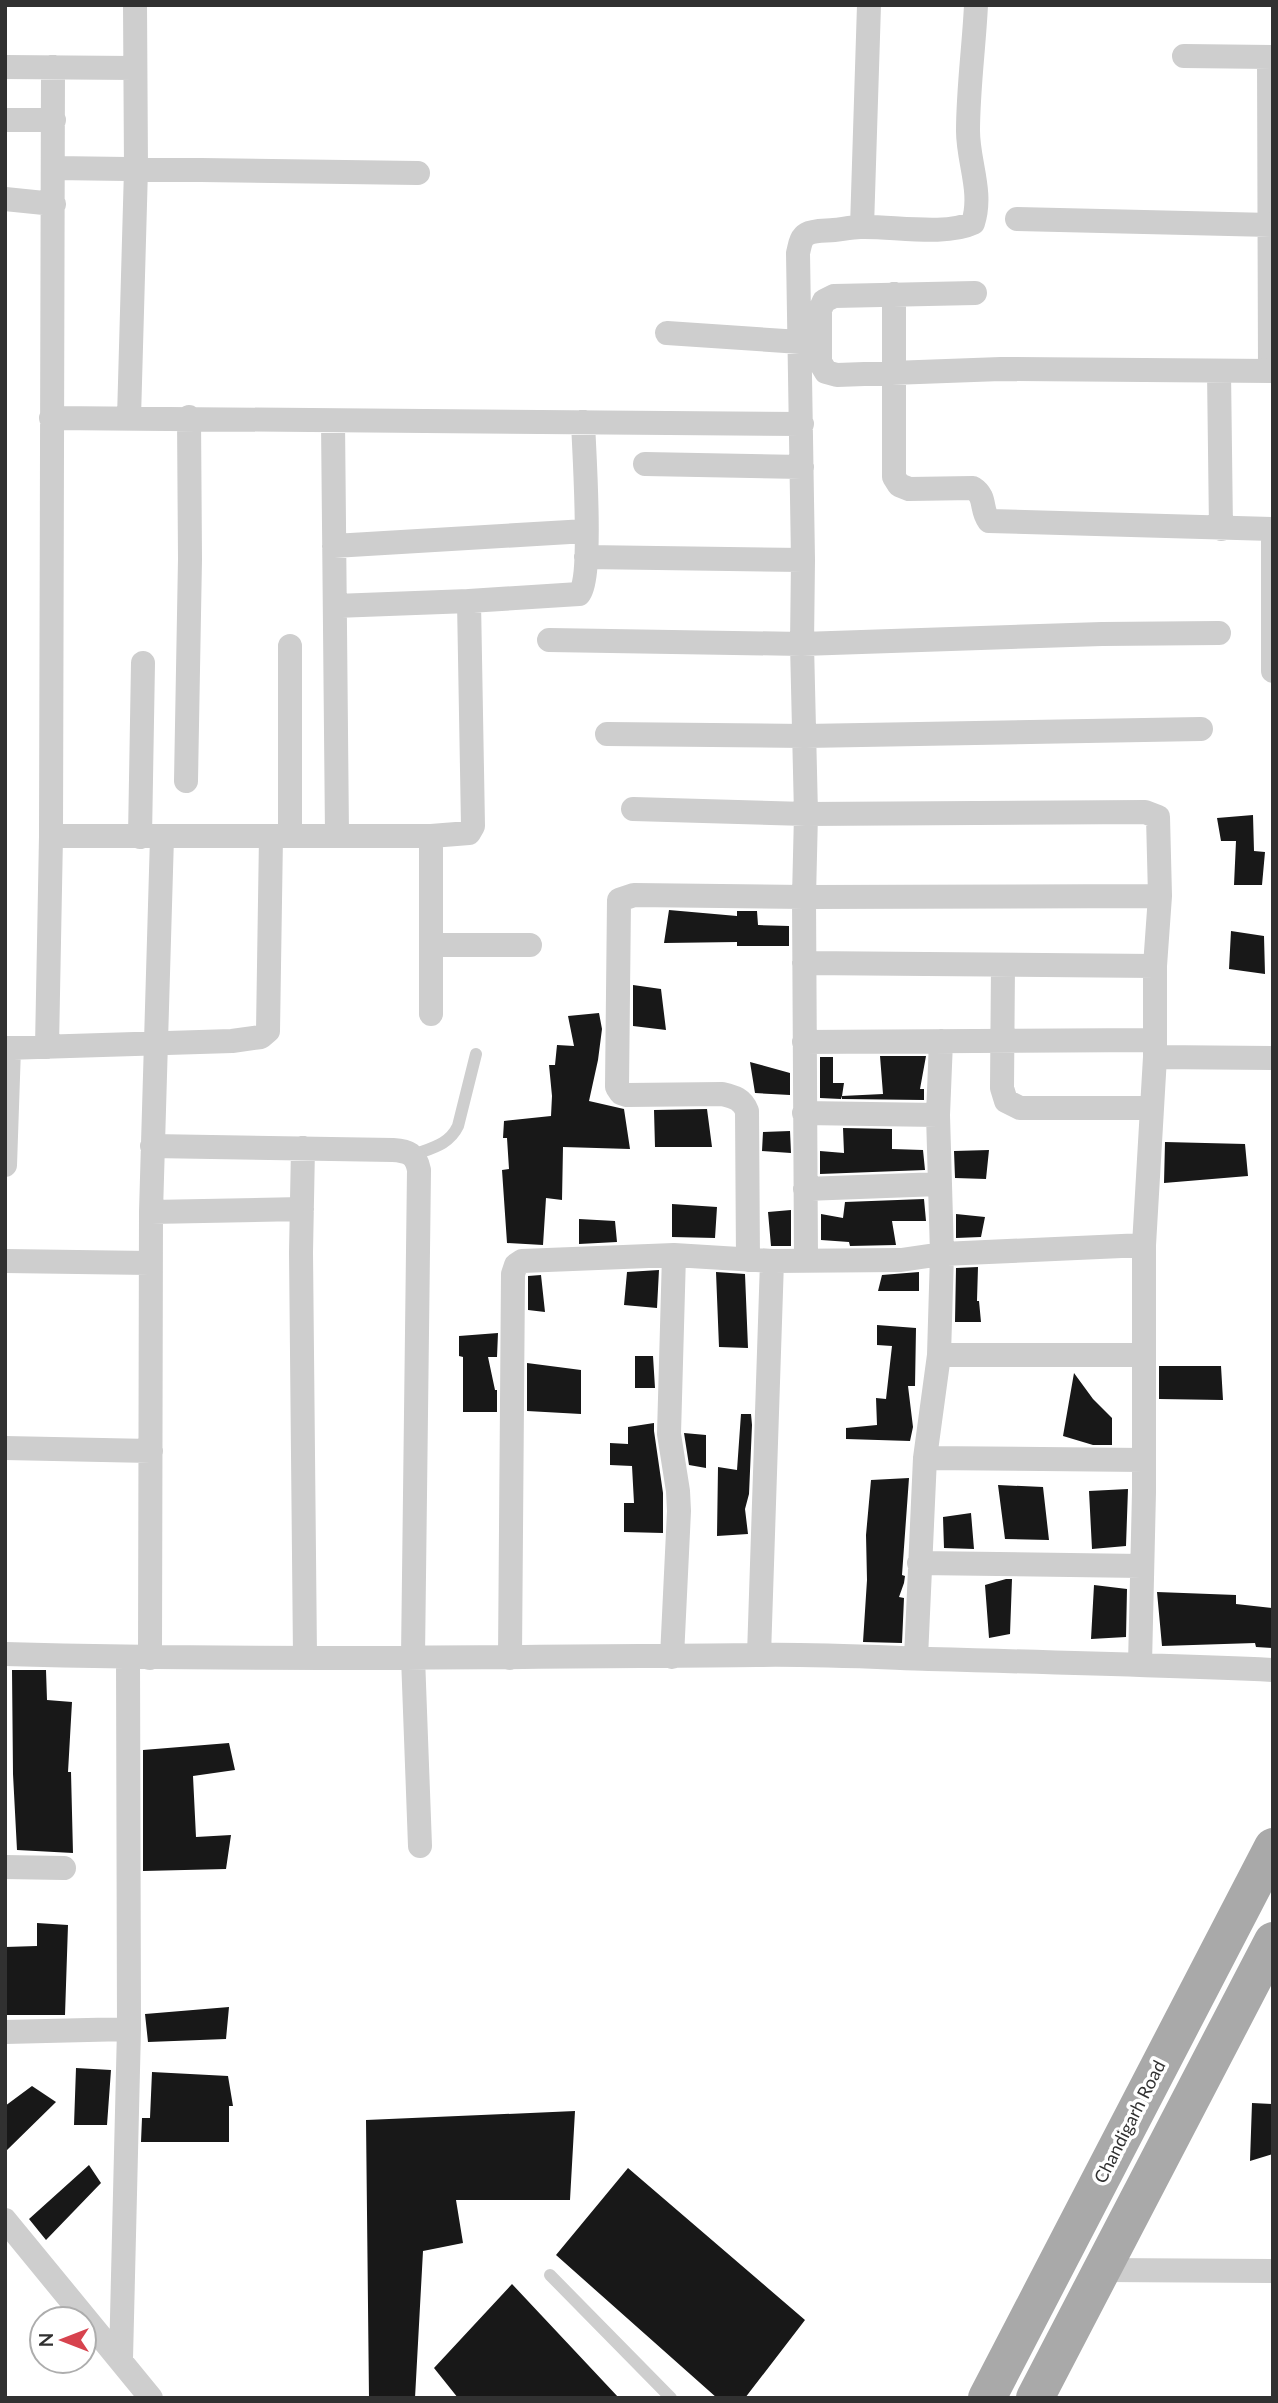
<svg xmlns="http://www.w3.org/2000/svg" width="1278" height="2403" viewBox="0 0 1278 2403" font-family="Lato,sans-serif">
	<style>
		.building { fill: #181818 }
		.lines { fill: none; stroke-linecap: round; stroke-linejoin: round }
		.service { stroke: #cecece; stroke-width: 12 }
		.minor { stroke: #cecece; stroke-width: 24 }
		.primary { stroke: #a9a9a9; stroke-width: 38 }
		.labels { text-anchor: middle; stroke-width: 7; stroke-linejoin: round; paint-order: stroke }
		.street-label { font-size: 18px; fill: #313131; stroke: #fff }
	</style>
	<rect width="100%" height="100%" fill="#fff"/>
	<path class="building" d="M1253 815 1254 851 1265 852 1262 885H1234L1236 841H1221L1217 818Z
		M669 910 737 916V911H757L758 925 789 926V946H737V942L664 943Z
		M1231 931 1264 936 1265 974 1229 969Z
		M633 985 661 989 666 1030 633 1026Z
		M599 1013 602 1029 598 1060 589 1101 624 1109 630 1149 563 1147 562 1200 546 1198 543 1245 507 1243 502 1170 509 1169 507 1138H503L504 1121 551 1116 552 1096 549 1065H555L557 1045 574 1046 568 1016Z
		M880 1056H926L920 1089H924V1100L842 1099V1096L841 1099 820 1098V1057H833V1083H844L842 1096 883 1094Z
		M750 1062 790 1073V1095L755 1093Z
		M707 1109 712 1147H655L654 1110Z
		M843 1128 892 1129V1149L923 1150 925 1170 820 1174V1151L844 1153Z
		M790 1131 791 1153 762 1151 763 1132Z
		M1165 1142 1245 1144 1248 1176 1164 1183Z
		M989 1150 986 1179 955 1178 954 1151Z
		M924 1199 926 1221H892L896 1245 850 1246 849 1242 821 1240V1214L843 1218 845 1202Z
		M672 1204 717 1207 715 1238 672 1237Z
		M791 1210V1246H771L768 1212Z
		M956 1214 985 1217 981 1237 956 1238Z
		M579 1219 615 1221 617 1242 579 1244Z
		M978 1267 977 1301H979L981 1322H955L956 1268Z
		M659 1270 657 1308 624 1305 627 1272Z
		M716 1272 745 1274 748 1348 719 1347Z
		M919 1272V1291H878L882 1275Z
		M541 1275 545 1312 528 1310V1276Z
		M877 1325 916 1328 915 1386H908L913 1427 910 1441 846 1439V1428L877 1425 876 1398 886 1399 892 1346 877 1345Z
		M498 1333 497 1357H488L495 1390H497V1412H463V1357L459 1356V1336Z
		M635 1356H653L655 1388H635Z
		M527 1363 581 1370V1414L527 1411Z
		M1159 1366H1221L1223 1400 1159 1399Z
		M1074 1373 1093 1399 1112 1418V1445H1093L1063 1436Z
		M741 1414H751L752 1425 749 1494 745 1509 748 1534 717 1536 718 1467 737 1470Z
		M654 1423V1431L663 1493V1533L624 1532V1503H634L632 1466 610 1465V1443L628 1444V1427Z
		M684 1433 706 1435V1468L689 1465Z
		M909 1478 902 1575 905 1576 904 1583 899 1597 904 1598 902 1643 863 1642 867 1580 866 1535 871 1480Z
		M998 1485 1043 1487 1049 1540 1005 1539Z
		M1128 1489 1126 1546 1092 1549 1089 1491Z
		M971 1513 974 1549 944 1548 943 1517Z
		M1006 1579H1012L1010 1634 989 1638 985 1585Z
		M1094 1585 1127 1589 1126 1637 1091 1639Z
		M1157 1592 1236 1595V1604L1273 1608V1648L1256 1647 1255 1643 1162 1646Z
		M12 1670H46L47 1700 72 1702 68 1772H71L73 1853 17 1850 13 1774Z
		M229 1743 235 1770 193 1776 196 1837 231 1835 226 1869 143 1871V1750Z
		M37 1923 68 1925 65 2015H5V1947L37 1946Z
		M229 2007 226 2039 148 2042 145 2014Z
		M76 2068 111 2070 107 2125H74Z
		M152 2072 228 2076 233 2106H229V2142H141L142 2118H150Z
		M32 2086 56 2102 5 2152V2106Z
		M1252 2103 1273 2104V2154L1250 2161Z
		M575 2111 570 2200H456L463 2243 423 2251 415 2398H369L366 2120Z
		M89 2165 101 2183 46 2240 29 2219Z
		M628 2168 805 2320 745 2398H717L556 2255Z
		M512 2284 619 2398H458L434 2368Z"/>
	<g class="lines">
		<path class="service" d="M413 1155C431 1148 449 1145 458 1126L476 1054
			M550 2275 671 2398"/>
		<path class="minor" d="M1184 56 1273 57
			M1269 57 1270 371
			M5 67 134 68
			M5 120H54
			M54 168 418 173
			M5 199 54 204
			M1017 219 1271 225
			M862 227 869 5
			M975 293 834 296 824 301 820 310V362L826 372 837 375 1001 369 1273 371
			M894 294V477L899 485 909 489 973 488C987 497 980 509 989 521L1273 529
			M667 333 800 342
			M1219 371 1221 529
			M51 418 802 424
			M129 418 136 169 135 5
			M333 421 337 835
			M645 464 802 467
			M1273 529V671
			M334 546 586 531
			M586 557 803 560
			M335 606 469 601
			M549 640 802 644 1102 634 1219 633
			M290 646V836
			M607 734 805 736 1201 729
			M186 781 190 559 189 417
			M633 809 806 814 1145 812 1158 817 1160 896 1155 966V1057L1144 1245V1492L1140 1664
			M51 836H431L469 833 473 826 469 601 579 594C593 578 584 451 583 422
			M140 837 143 663
			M431 945H530
			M804 963 1155 966
			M1003 965 1002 1088 1006 1101 1020 1108H1152
			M431 1014V836
			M804 1042 1155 1040
			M47 1047 51 836 53 67
			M5 1048 232 1041 261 1037 268 1031 271 836
			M1155 1057 1273 1058
			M804 1113 938 1115
			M152 1146 393 1150C408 1151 416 1154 419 1170L413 1657 420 1846
			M303 1148 301 1252 305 1656
			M5 1165 9 1048
			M805 1189 940 1184
			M151 1212 302 1209
			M806 1259 804 897 806 814 802 644 803 560 798 253C800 246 800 238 807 234 814 230 826 231 834 230 843 229 852 227 861 227 892 226 946 236 973 223 983 192 968 162 968 131 968 89 974 47 976 5
			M748 1260 747 1111C742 1099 735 1097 722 1094L627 1095 621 1093 617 1087 619 900 634 895 804 897 1160 896
			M5 1261 150 1263
			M939 1355H1143
			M5 1448 151 1451
			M925 1458 1144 1460
			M919 1563 1142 1566
			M5 1654C256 1661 506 1657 757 1655 814 1654 872 1657 929 1659 1044 1662 1158 1665 1273 1670
			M759 1655 772 1261
			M672 1657 679 1511 678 1491 669 1434 674 1255
			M150 1658 151 1212 162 837
			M510 1658 513 1274 516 1265 522 1261 674 1255 772 1261 901 1260 942 1254 1144 1245
			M916 1658 925 1458 939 1355 942 1254 938 1115 941 1041
			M5 1867 64 1868
			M5 2032 129 2029
			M5 2220 151 2398
			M1102 2270 1273 2271
			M121 2359 129 2029 128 1657"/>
		<path class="primary" d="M987 2398 1273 1847
			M1035 2398 1273 1941"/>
	</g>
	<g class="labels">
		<g class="street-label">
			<text transform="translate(1130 2122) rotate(-63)" y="6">Chandigarh Road</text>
		</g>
	</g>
	<rect width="1278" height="2403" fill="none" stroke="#313131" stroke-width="14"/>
	<g transform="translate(63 2340) rotate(270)"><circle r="33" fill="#ffffff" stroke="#adadad" stroke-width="2"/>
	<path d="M0-5L12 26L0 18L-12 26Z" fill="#d7434e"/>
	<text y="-10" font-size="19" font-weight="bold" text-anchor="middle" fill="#313131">N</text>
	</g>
</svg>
